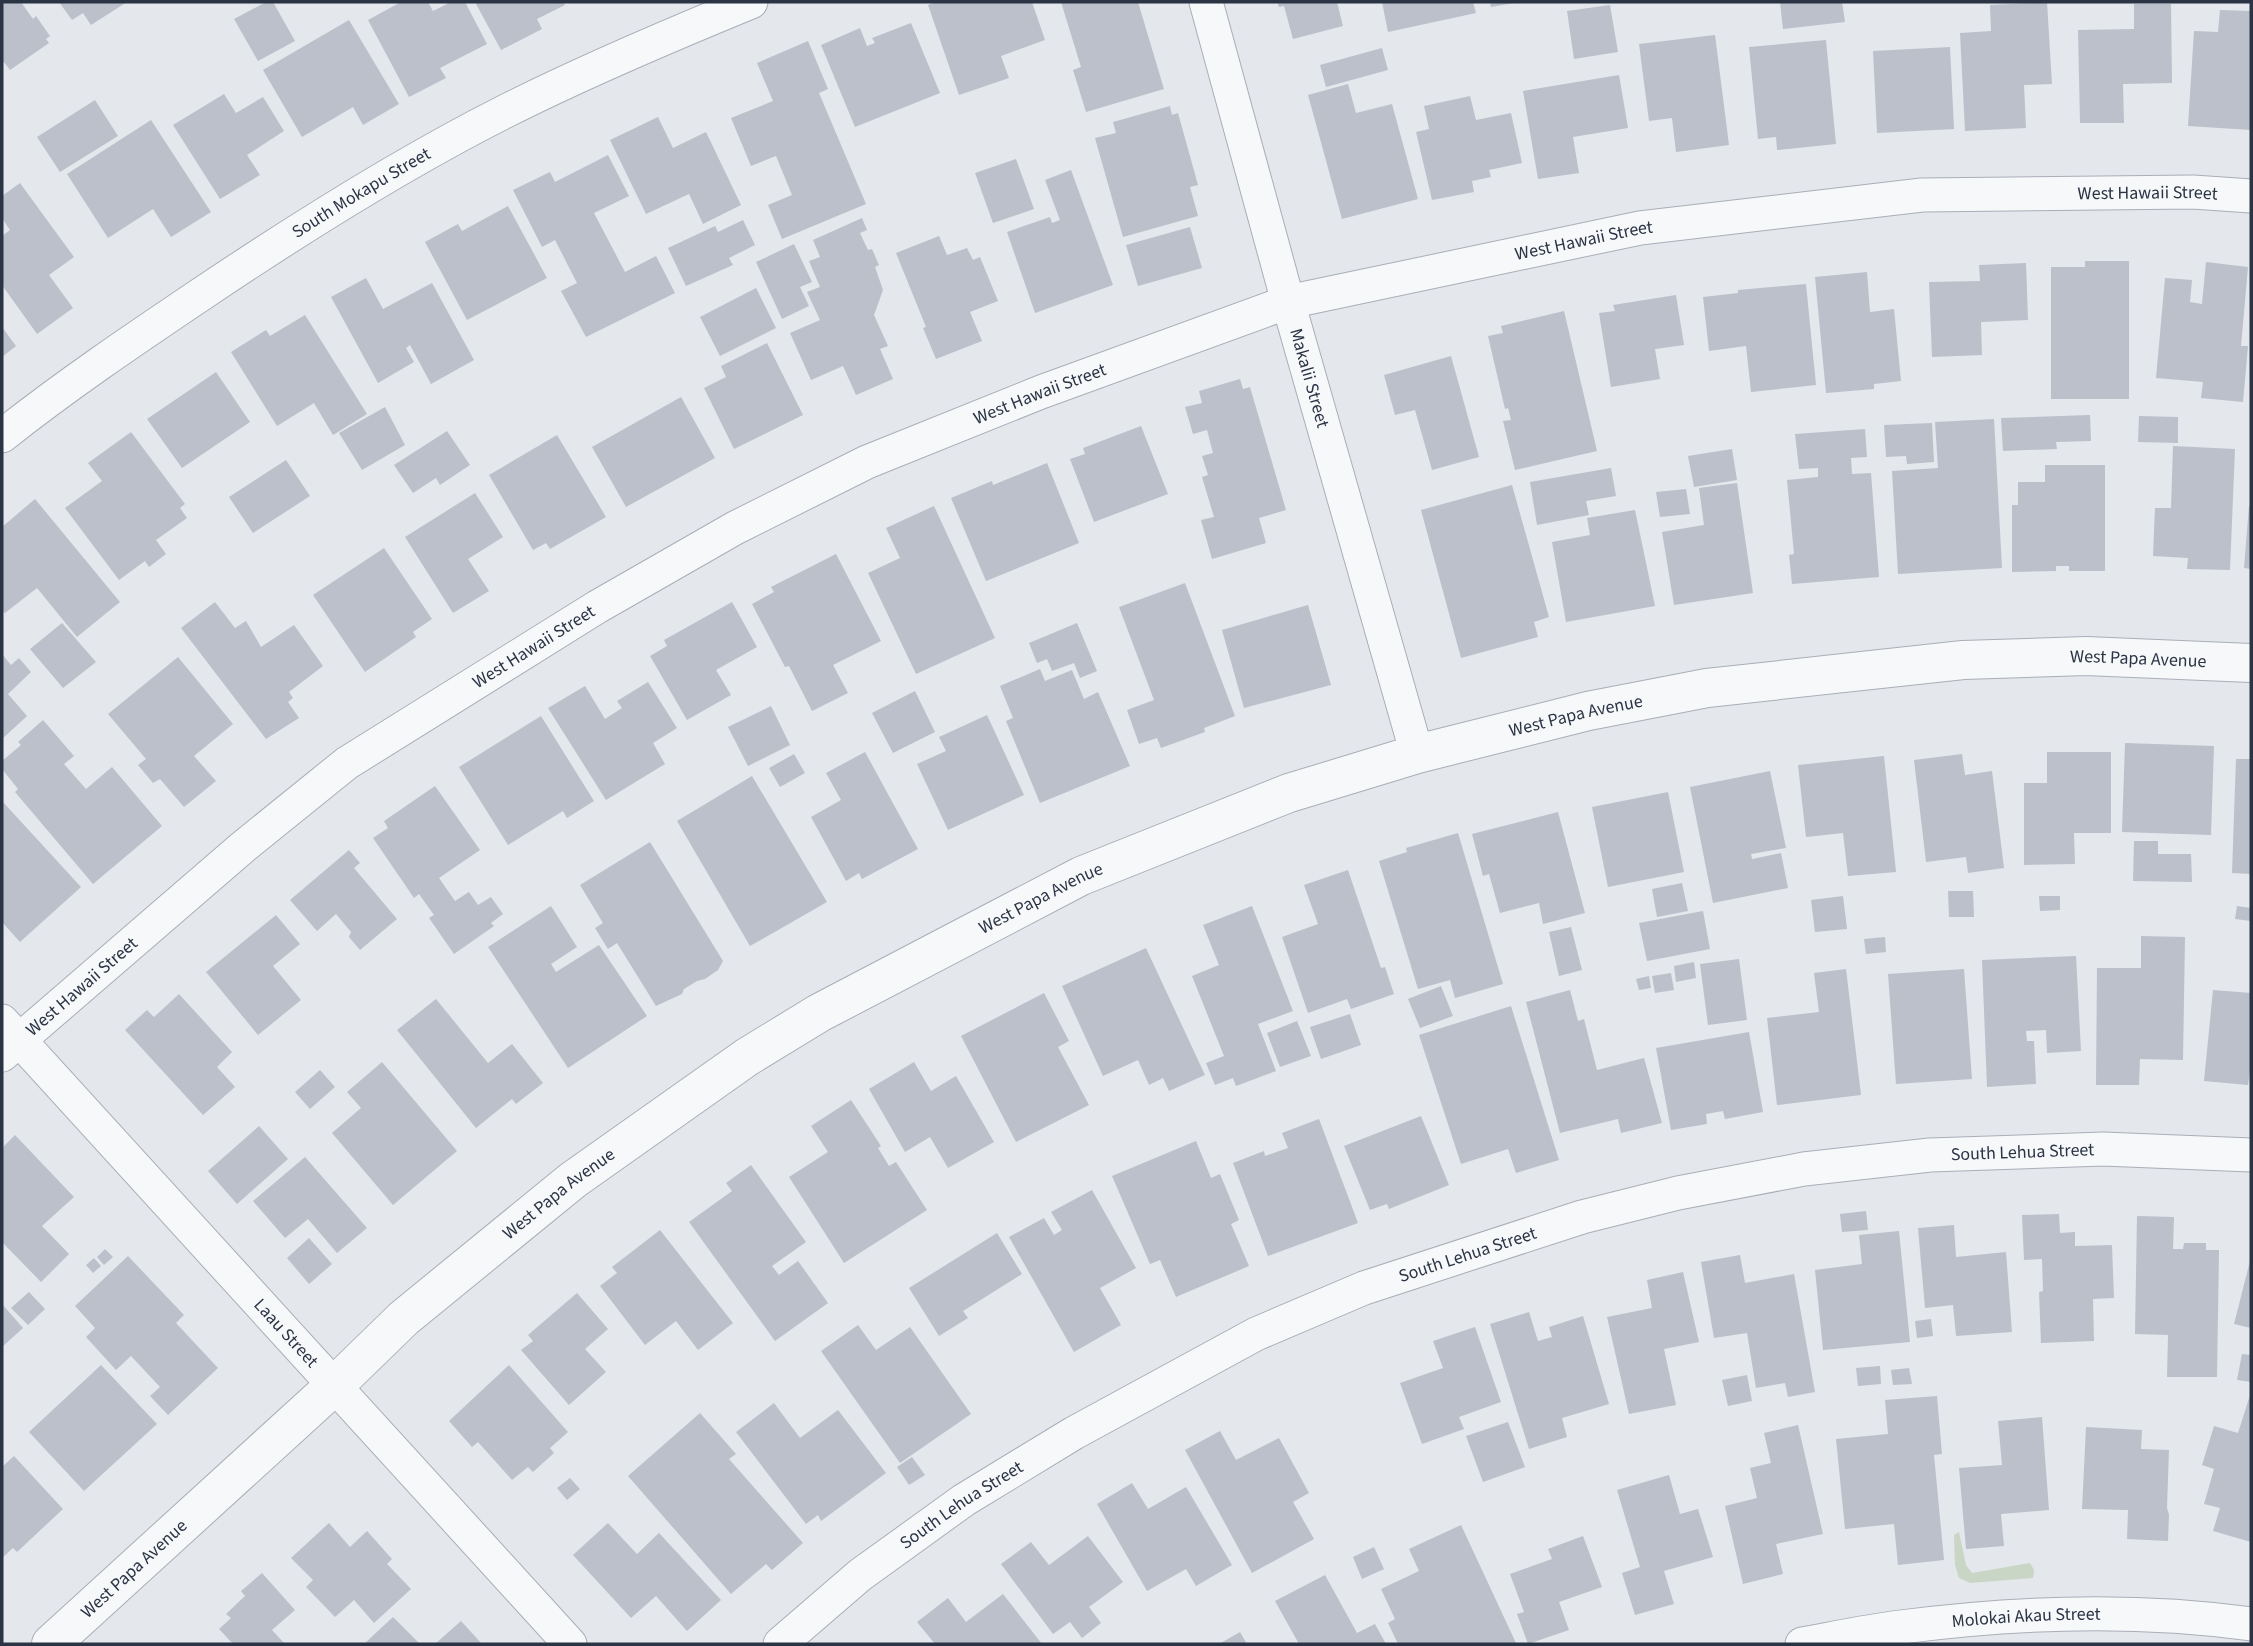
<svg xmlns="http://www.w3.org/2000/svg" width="2253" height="1646" viewBox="0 0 2253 1646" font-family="'Source Sans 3',sans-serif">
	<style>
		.green { fill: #c9d6c5 }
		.building { fill: #bbc0ca }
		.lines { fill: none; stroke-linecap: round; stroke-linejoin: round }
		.minor-casing { stroke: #a9aeb7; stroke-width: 35 }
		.tertiary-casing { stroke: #a9aeb7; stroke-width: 40 }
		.minor { stroke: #f7f8fa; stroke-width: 33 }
		.tertiary { stroke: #f7f8fa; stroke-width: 38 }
		.labels { text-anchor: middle; stroke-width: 7; stroke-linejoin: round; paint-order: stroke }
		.street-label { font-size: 18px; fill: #2b3445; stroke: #f4f6f9 }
	</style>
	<rect width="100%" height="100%" fill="#e4e7ec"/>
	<path class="green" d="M1959 1532 1966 1565 1972 1573 2030 1563 2034 1570 2033 1578 1970 1583 1959 1578 1955 1565 1954 1535Z"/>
	<path class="building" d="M2 2H21L33 19 36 16 50 36 46 39 49 43 10 70 4 62 2 64Z
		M59 2H127L91 25 83 13 72 20Z
		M266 2H273L295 41 258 61 234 19Z
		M401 2H428L433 11 451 2H465L487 44 440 68 446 78 409 97 368 20Z
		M475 2H563L565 5 537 19 542 29 501 50Z
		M935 2H1032L1045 40 1001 56 1009 78 959 95 928 5Z
		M1061 2H1138L1164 89 1086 112 1073 70 1081 67Z
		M1277 2H1337L1343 26 1293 39 1284 6 1279 7Z
		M1382 2H1473L1476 13 1388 32Z
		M1490 2H1514V3L1491 7Z
		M1780 2H1842L1845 22 1783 29Z
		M2047 2 2052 84 2024 85 2026 128 1965 131 1960 33 1991 31 1990 5Z
		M2134 4H2171L2172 83 2123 84 2124 123H2080L2078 30 2134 29Z
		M1610 5 1618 52 1574 59 1567 11Z
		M2220 10 2251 11V130L2188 126 2194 31 2218 32Z
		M349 20 399 104 363 125 353 107 302 137 263 70Z
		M911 23 940 93 855 127 821 45 860 28 867 46 875 43 872 38Z
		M1715 35 1729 145 1676 152 1672 118 1649 121 1639 44Z
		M1826 40 1836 144 1777 150 1776 137 1758 139 1749 47Z
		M808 41 828 89 819 93 866 204 782 239 768 205 792 195 776 156 751 166 731 118 773 101 757 63Z
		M1950 47 1954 129 1877 133 1873 51Z
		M1382 48 1388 70 1326 87 1320 65Z
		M1619 75 1628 128 1573 137 1579 173 1538 179 1523 91Z
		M1348 84 1356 113 1392 104 1418 199 1342 219 1308 95Z
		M224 94 236 113 263 97 284 131 247 155 260 175 220 199 173 125Z
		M1470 96 1476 120 1511 113 1522 163 1489 170 1491 177 1472 181 1474 192 1432 200 1416 132 1429 129 1424 106Z
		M95 100 118 136 60 172 37 137Z
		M1170 106 1172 115 1178 113 1198 185 1190 187 1198 216 1123 237 1095 138 1116 133 1113 122Z
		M658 117 673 148 706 132 741 205 703 224 689 194 646 214 610 140Z
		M151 120 211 212 171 237 153 209 108 238 67 174Z
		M608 155 629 196 594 213 625 272 656 256 675 293 586 337 561 291 577 283 555 240 542 247 513 190 550 172 555 182Z
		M1016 159 1034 209 993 223 975 173Z
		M1071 170 1113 285 1035 313 1007 232 1050 217 1052 223 1060 220 1045 180Z
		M20 183 74 257 49 275 73 308 37 334 2 285V236L10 230 2 218V196Z
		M508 206 547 278 467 320 425 242 458 224 462 231Z
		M862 218 867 230 860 233 868 250 872 249 879 265 875 267 883 290 874 315 888 346 880 349 893 379 856 395 843 366 811 380 790 333 820 320 807 292 820 287 809 261 820 257 813 240Z
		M743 220 755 245 729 258 733 265 686 286 668 248 715 226 718 232Z
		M1190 227 1202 268 1138 286 1126 245Z
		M939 236 947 255 967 248 973 260 980 257 998 301 970 312 982 341 936 359 923 328 926 327 896 253Z
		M794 244 812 282 800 287 809 306 782 319 756 262Z
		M2085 261H2129V399H2051V267H2085Z
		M2206 262 2248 267 2241 346H2248L2243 402 2201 398 2203 382 2156 378 2165 278 2192 280 2190 302 2202 304Z
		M2026 263 2028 320 1981 322 1982 355 1932 357 1929 282 1980 281 1979 265Z
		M1867 272 1870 312 1894 309 1901 381 1874 384V389L1826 393 1815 277Z
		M366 278 383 309 432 283 474 360 431 384 410 345 406 348 414 362 378 383 331 297Z
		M1806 284 1816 385 1751 392 1746 346 1709 351 1703 297 1738 293V290Z
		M756 288 776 328 720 356 700 317Z
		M1676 295 1684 345 1655 349 1660 379 1611 387 1599 313 1615 311 1613 305Z
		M1564 311 1597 451 1515 470 1503 421 1511 420 1508 408 1505 409 1488 336 1503 333 1501 326Z
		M305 315 367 414 333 435 314 403 277 426 231 352 266 330 270 336Z
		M2 327 16 346 2 357Z
		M767 343 803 415 734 449 704 388 726 377 721 366Z
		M1451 356 1479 457 1432 470 1415 410 1395 415 1384 375Z
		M216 372 250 422 182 468 147 419Z
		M1240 379 1243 389 1250 387 1286 510 1259 518 1266 543 1212 559 1201 520 1214 517 1202 477 1208 475 1202 456 1213 453 1207 430 1193 434 1185 407 1202 403 1199 391Z
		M681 397 715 458 626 507 592 447Z
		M385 407 405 445 362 470 339 433Z
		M2090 415 2091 441 2056 442 2057 449 2003 451 2001 418Z
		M2139 416 2178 417V443L2138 442Z
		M1994 419 2002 568 1898 574 1892 471 1938 468 1935 422Z
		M1932 423 1934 462 1907 464 1906 456 1886 457 1884 425Z
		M1141 426 1168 494 1094 522 1070 459 1085 454 1083 448Z
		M1865 429 1867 457 1851 458 1852 474 1871 473 1879 577 1792 584 1789 555 1794 554 1787 480 1818 477V468L1799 469 1795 434Z
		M447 431 470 465 440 485 436 478 413 493 394 465Z
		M131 432 185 504 180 508 187 518 156 540 166 554 149 567 145 561 119 580 65 508 102 481 88 463Z
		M557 435 606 517 550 549 546 543 533 550 489 475Z
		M2173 446 2235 449 2230 570 2187 569 2188 558 2153 556 2155 508H2171Z
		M1732 449 1737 480 1694 487 1688 456Z
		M286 460 310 496 253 533 229 497Z
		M1047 463 1079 543 986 581 951 498 992 481 993 485Z
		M2045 465H2105V571H2069V566H2056V571L2012 572V505H2018V482H2045Z
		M1611 468 1616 496 1586 501 1589 515 1537 525 1530 482Z
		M1737 483 1753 593 1674 605 1662 532 1704 525 1699 488Z
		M1512 485 1549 617 1534 622 1538 637 1461 658 1421 510Z
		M1686 489 1690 514 1660 517 1656 492Z
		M475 493 503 537 468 559 489 591 453 613 405 537Z
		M35 499 120 602 77 637 37 588 5 613 2 610V527Z
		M934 506 995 638 916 674 868 573 900 558 886 528Z
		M2249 506H2251V569L2244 568Z
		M1635 510 1655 606 1566 622 1552 542 1590 535 1587 518Z
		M384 548 432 619 413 632 416 637 365 672 313 595Z
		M836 554 881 641 833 665 848 693 812 711 789 666 785 667 752 604 774 592 771 587Z
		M1185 583 1235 716 1204 728 1205 732 1161 748 1157 738 1139 744 1127 710 1154 700 1119 607Z
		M215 602 235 628 246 621 261 647 294 625 323 666 289 692 293 698 288 702 299 718 266 739 181 628Z
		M732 602 757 647 716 670 731 695 687 720 650 656 667 646 664 640Z
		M1308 605 1331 685 1244 708 1222 630Z
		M62 623 96 662 63 688 30 649Z
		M1077 623 1097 671 1080 678 1074 663 1052 671 1047 659 1037 663 1029 643Z
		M2 654 11 665 19 658 31 672 8 694 27 716 2 739Z
		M178 657 233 724 194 756 216 781 184 807 160 779 153 783 138 765 146 759 108 714Z
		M1040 669 1045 681 1072 670 1084 699 1098 692 1130 766 1040 803 1006 721 1013 718 1000 686Z
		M648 682 677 728 653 743 665 764 606 800 548 708 585 686 605 719 622 708 617 701Z
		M915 691 935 732 893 753 872 713Z
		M771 706 790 745 748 766 728 727Z
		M987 715 1024 795 948 830 917 764 946 751 939 737Z
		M541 716 594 801 567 818 563 811 508 845 459 767Z
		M43 720 74 756 64 764 86 789 112 767 162 826 93 884 15 792 18 789 2 769V761L21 745 18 742Z
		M2125 743 2214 746 2211 835 2122 832Z
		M865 752 918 849 862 879 859 873 846 881 811 817 841 800 826 773Z
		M2047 752H2111V833H2074L2075 864 2024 865V783H2047Z
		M794 754 805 773 780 787 769 768Z
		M1962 754 1965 775 1992 771 2004 868 1968 873 1966 857 1926 862 1914 760Z
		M1884 756 1896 872 1848 876 1843 833 1806 837 1798 765Z
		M2236 759H2251V874L2232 873Z
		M1770 771 1786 848 1751 854 1752 859 1781 853 1788 888 1713 903 1690 787Z
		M752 776 827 902 750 946 677 821Z
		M435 786 480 850 439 878 455 901 469 892 478 905 491 897 503 914 491 923 494 926 454 954 429 918 434 915 419 894 414 898 373 838 388 828 384 821Z
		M1668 792 1684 872 1608 887 1592 807Z
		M2 801 81 887 20 942 2 922Z
		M1558 812 1585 913 1543 924 1539 903 1500 913 1489 874 1483 876 1472 834Z
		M1458 833 1503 984 1455 998 1450 980 1418 989 1379 861 1407 852 1406 848Z
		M2134 841H2158V854H2191L2192 882 2133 881Z
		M650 842 723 961 718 970 705 979 697 981 684 989 682 994 656 1006 617 943 608 949 595 928 603 923 580 885Z
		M349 850 360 863 354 868 397 919 360 950 349 937 351 932 336 914 317 931 290 900Z
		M1348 870 1381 968 1385 967 1394 994 1351 1009 1347 999 1308 1013 1282 937 1318 924 1304 885Z
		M1682 883 1688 911 1657 917 1652 889Z
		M1948 891H1973L1974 917H1949Z
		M1843 896 1847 929 1815 932 1811 900Z
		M2039 896H2060V910L2040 911Z
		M551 906 577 947 551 964 556 972 599 945 647 1016 568 1068 488 947Z
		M1252 906 1293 1011 1258 1024 1276 1071 1236 1086 1233 1078 1215 1085 1206 1063 1224 1056 1192 976 1219 965 1203 925Z
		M2237 906 2251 908V921L2235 919Z
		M1703 911 1710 949 1647 961 1639 923Z
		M276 915 300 944 273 966 301 1000 258 1035 206 972Z
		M1571 927 1582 970 1559 976 1549 932Z
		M2141 936 2185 937 2183 1060 2140 1059 2139 1085H2096L2097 968H2141Z
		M1885 937 1886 952 1866 954 1864 939Z
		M1146 948 1205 1075 1169 1091 1163 1078 1149 1085 1138 1060 1103 1076 1062 986Z
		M2076 956 2081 1051 2047 1053 2046 1030 2026 1031 2027 1041H2034L2036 1084 1987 1087 1982 960Z
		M1739 959 1747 1020 1708 1025 1700 964Z
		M1694 962 1696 978 1676 982 1674 966Z
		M1846 969 1861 1095 1777 1105 1767 1018 1819 1012 1814 973Z
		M1964 969 1972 1079 1896 1084 1888 974Z
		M1671 973 1674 990 1655 993 1652 976Z
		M1649 976 1651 988 1639 990 1636 979Z
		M1441 986 1453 1016 1420 1028 1408 999Z
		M1570 990 1578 1021 1584 1019 1597 1070 1644 1058 1662 1123 1621 1133 1618 1119 1560 1133 1526 1002Z
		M2213 990 2251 993V1063L2248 1085 2204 1081Z
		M1044 993 1069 1041 1058 1047 1089 1105 1016 1142 961 1036Z
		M179 994 232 1052 217 1067 235 1087 203 1115 125 1030 147 1010 154 1017Z
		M436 999 488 1063 512 1044 543 1083 516 1104 512 1099 476 1128 397 1030Z
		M1511 1006 1559 1160 1516 1173 1508 1149 1461 1164 1419 1035Z
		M1350 1014 1361 1045 1321 1059 1310 1027Z
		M1297 1021 1311 1056 1280 1067 1267 1033Z
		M1749 1032 1763 1112 1725 1119 1723 1111 1706 1114 1707 1124 1671 1130 1656 1048Z
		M382 1062 457 1151 393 1205 332 1133 361 1108 347 1092Z
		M914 1062 931 1091 956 1076 994 1142 948 1168 930 1137 905 1152 869 1089Z
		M320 1070 335 1087 310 1109 295 1092Z
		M851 1100 881 1146 878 1148 889 1166 896 1162 927 1210 844 1263 789 1177 828 1152 811 1126Z
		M1421 1116 1449 1185 1389 1209 1387 1204 1370 1210 1344 1146Z
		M1319 1119 1358 1223 1268 1256 1233 1163 1264 1151 1265 1156 1288 1148 1282 1133Z
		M259 1126 288 1159 237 1204 208 1171Z
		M15 1135 74 1197 42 1226 69 1254 41 1282 2 1242V1148Z
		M1196 1141 1211 1178 1220 1174 1239 1220 1231 1224 1249 1266 1176 1297 1160 1260 1150 1264 1112 1176Z
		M305 1157 367 1228 337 1253 308 1219 285 1238 253 1201Z
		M751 1165 806 1242 772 1266 779 1275 798 1261 828 1303 775 1341 689 1222 732 1191 726 1183Z
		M1092 1190 1136 1268 1100 1288 1121 1325 1074 1352 1009 1237 1044 1218 1054 1235 1062 1230 1051 1212Z
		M1866 1211 1868 1230 1842 1232 1840 1214Z
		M2059 1214 2060 1233 2075 1232V1246L2112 1245 2114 1298 2093 1299 2094 1341 2041 1343 2039 1292 2043 1291 2042 1259 2024 1260 2022 1215Z
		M2137 1216 2174 1217 2173 1249H2183L2184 1243H2206V1250H2219L2217 1377H2167L2168 1335 2135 1334Z
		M1954 1225 1956 1257 2006 1252 2012 1332 1956 1336 1953 1305 1925 1308 1918 1228Z
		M660 1230 733 1323 698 1350 676 1321 645 1345 600 1286 617 1273 612 1267Z
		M1899 1231 1910 1342 1823 1350 1815 1270 1862 1264 1859 1235Z
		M997 1233 1022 1274 963 1311 968 1318 939 1336 909 1288Z
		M309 1238 332 1264 309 1284 287 1258Z
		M105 1249 113 1257 104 1265 97 1257Z
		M1740 1255 1745 1283 1794 1274 1815 1392 1788 1397 1785 1383 1756 1388 1747 1333 1714 1338 1701 1262Z
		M128 1256 184 1315 176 1323 218 1368 168 1415 150 1396 160 1387 131 1356 116 1370 86 1337 95 1328 75 1306Z
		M94 1258 101 1266 93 1273 86 1265Z
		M2250 1261H2251V1328L2234 1324Z
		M1683 1272 1699 1342 1664 1349 1676 1405 1629 1414 1607 1317 1652 1308 1647 1280Z
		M29 1292 45 1309 28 1325 11 1308Z
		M577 1293 608 1329 585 1349 606 1372 569 1405 521 1350 533 1341 528 1335Z
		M2 1304 23 1328 2 1347Z
		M1529 1312 1538 1341 1552 1337 1549 1327 1583 1316 1609 1404 1562 1418 1567 1437 1529 1449 1490 1324Z
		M1931 1319 1933 1336 1917 1338 1915 1321Z
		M858 1325 876 1350 910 1327 971 1414 900 1463 821 1351Z
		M1475 1327 1501 1402 1459 1417 1464 1429 1422 1444 1400 1383 1443 1368 1433 1341Z
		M2242 1354 2251 1355V1382L2237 1380Z
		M101 1365 157 1424 84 1491 29 1432Z
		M509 1365 568 1432 550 1448 554 1453 533 1472 528 1467 512 1480 478 1442 472 1447 449 1421Z
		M1880 1366 1881 1384 1858 1386 1856 1368Z
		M1909 1368 1912 1384 1893 1385 1891 1370Z
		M1747 1375 1752 1401 1728 1406 1722 1380Z
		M2251 1392V1542L2213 1531 2220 1508 2204 1504 2214 1469 2202 1465 2214 1426 2238 1433Z
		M1937 1396 1942 1454 1934 1455 1944 1560 1898 1565 1894 1524 1845 1529 1836 1439 1888 1434 1885 1400Z
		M774 1403 800 1438 838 1410 886 1473 821 1521 818 1515 806 1524 736 1432Z
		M700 1413 736 1454 729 1459 803 1543 772 1570 766 1564 731 1594 628 1476Z
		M2042 1417 2049 1510 2001 1514 2004 1546 1966 1549 1959 1468 2002 1465 1998 1421Z
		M1508 1422 1525 1467 1483 1482 1466 1436Z
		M1798 1425 1823 1534 1776 1544 1783 1574 1743 1584 1725 1506 1757 1498 1750 1468 1771 1463 1764 1433Z
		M2086 1427 2142 1430 2141 1449 2169 1450 2167 1508 2169 1515 2168 1541 2127 1539 2128 1510 2082 1509Z
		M1220 1431 1236 1460 1279 1438 1309 1493 1293 1502 1314 1539 1252 1573 1185 1450Z
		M14 1456 63 1509 17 1552 13 1548 2 1558V1467Z
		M912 1457 925 1475 909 1485 897 1467Z
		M1669 1475 1680 1514 1698 1509 1713 1557 1664 1571 1674 1604 1635 1615 1622 1573 1640 1567 1617 1490Z
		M570 1478 580 1489 567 1500 557 1488Z
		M1132 1483 1148 1509 1186 1487 1232 1565 1196 1586 1186 1569 1147 1591 1097 1504Z
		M329 1523 350 1547 367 1531 392 1559 387 1564 411 1589 374 1623 354 1600 335 1617 306 1587 313 1580 291 1558Z
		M608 1523 637 1554 659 1533 721 1600 687 1631 656 1596 631 1618 573 1555Z
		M1461 1525 1516 1643 1398 1644 1388 1623 1395 1619 1381 1589 1419 1571 1409 1549Z
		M1088 1536 1123 1582 1089 1607 1101 1623 1082 1638 1070 1622 1053 1634 1001 1564 1031 1542 1049 1565Z
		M1583 1536 1602 1587 1559 1602 1569 1630 1528 1644 1517 1614 1524 1612 1510 1574 1552 1559 1548 1549Z
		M1374 1547 1384 1569 1362 1579 1353 1557Z
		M262 1573 295 1610 272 1630 285 1644H233L219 1629 231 1618 226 1614 245 1596 241 1591Z
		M1325 1575 1357 1633 1375 1624 1386 1644H1299L1275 1601Z
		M1003 1594 1042 1644H935L917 1622 948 1598 966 1622Z
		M393 1617 420 1644H364Z
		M461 1621 482 1644H435Z
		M1240 1632 1247 1644H1219Z"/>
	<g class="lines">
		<defs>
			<g id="minor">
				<path id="s1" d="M1206 2 1288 302 1417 754"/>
				<path id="s2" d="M2 436C65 386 133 340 200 295 298 229 399 165 504 112 585 71 668 36 751 2"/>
				<path id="s3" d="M2 1021 570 1644"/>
				<path id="s4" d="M2 1055 243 847 347 763 597 607 735 528 867 462 1041 392 1288 302 1640 228 1922 195 2193 192 2251 196"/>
				<path id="s5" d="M780 1644 860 1575 964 1500 1074 1433 1256 1334 1364 1288 1582 1217 1678 1193 1804 1169 1930 1155 2103 1149 2251 1155"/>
				<path id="s6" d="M1802 1644C1835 1638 1868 1631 1901 1627 2017 1612 2136 1608 2251 1624"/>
			</g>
			<g id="tertiary">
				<path id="s7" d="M51 1644 334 1386 404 1318 573 1180 747 1057 819 1013 1081 876 1289 793 1417 754 1588 711 1707 688 1963 660 2086 656 2251 663"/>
			</g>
		</defs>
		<use href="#minor" class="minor-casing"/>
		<use href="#tertiary" class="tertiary-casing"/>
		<use href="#minor" class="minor"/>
		<use href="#tertiary" class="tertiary"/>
	</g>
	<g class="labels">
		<g class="street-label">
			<text dy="6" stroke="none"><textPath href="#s2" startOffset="434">South Mokapu Street</textPath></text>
			<text dy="6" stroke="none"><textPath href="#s4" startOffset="2373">West Hawaii Street</textPath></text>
			<text dy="6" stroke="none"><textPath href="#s4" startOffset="1806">West Hawaii Street</textPath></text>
			<text dy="6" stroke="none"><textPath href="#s1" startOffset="390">Makalii Street</textPath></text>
			<text dy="6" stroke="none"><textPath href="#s4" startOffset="1239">West Hawaii Street</textPath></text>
			<text dy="6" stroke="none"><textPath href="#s4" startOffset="672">West Hawaii Street</textPath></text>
			<text dy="6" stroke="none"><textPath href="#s7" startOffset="2380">West Papa Avenue</textPath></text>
			<text dy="6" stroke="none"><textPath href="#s7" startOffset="1813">West Papa Avenue</textPath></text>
			<text dy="6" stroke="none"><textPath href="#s7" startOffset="1246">West Papa Avenue</textPath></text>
			<text dy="6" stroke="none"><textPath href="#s4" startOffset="105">West Hawaii Street</textPath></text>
			<text dy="6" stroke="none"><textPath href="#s5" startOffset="1363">South Lehua Street</textPath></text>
			<text dy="6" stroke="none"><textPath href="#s7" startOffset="679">West Papa Avenue</textPath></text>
			<text dy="6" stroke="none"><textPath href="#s5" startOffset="796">South Lehua Street</textPath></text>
			<text dy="6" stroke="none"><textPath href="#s3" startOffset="422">Laau Street</textPath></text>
			<text dy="6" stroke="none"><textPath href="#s5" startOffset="229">South Lehua Street</textPath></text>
			<text dy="6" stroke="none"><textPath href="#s7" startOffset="112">West Papa Avenue</textPath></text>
			<text dy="6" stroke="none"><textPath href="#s6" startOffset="226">Molokai Akau Street</textPath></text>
		</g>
	</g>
	<rect width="2253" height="1646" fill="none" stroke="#2b3445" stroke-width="7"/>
</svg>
